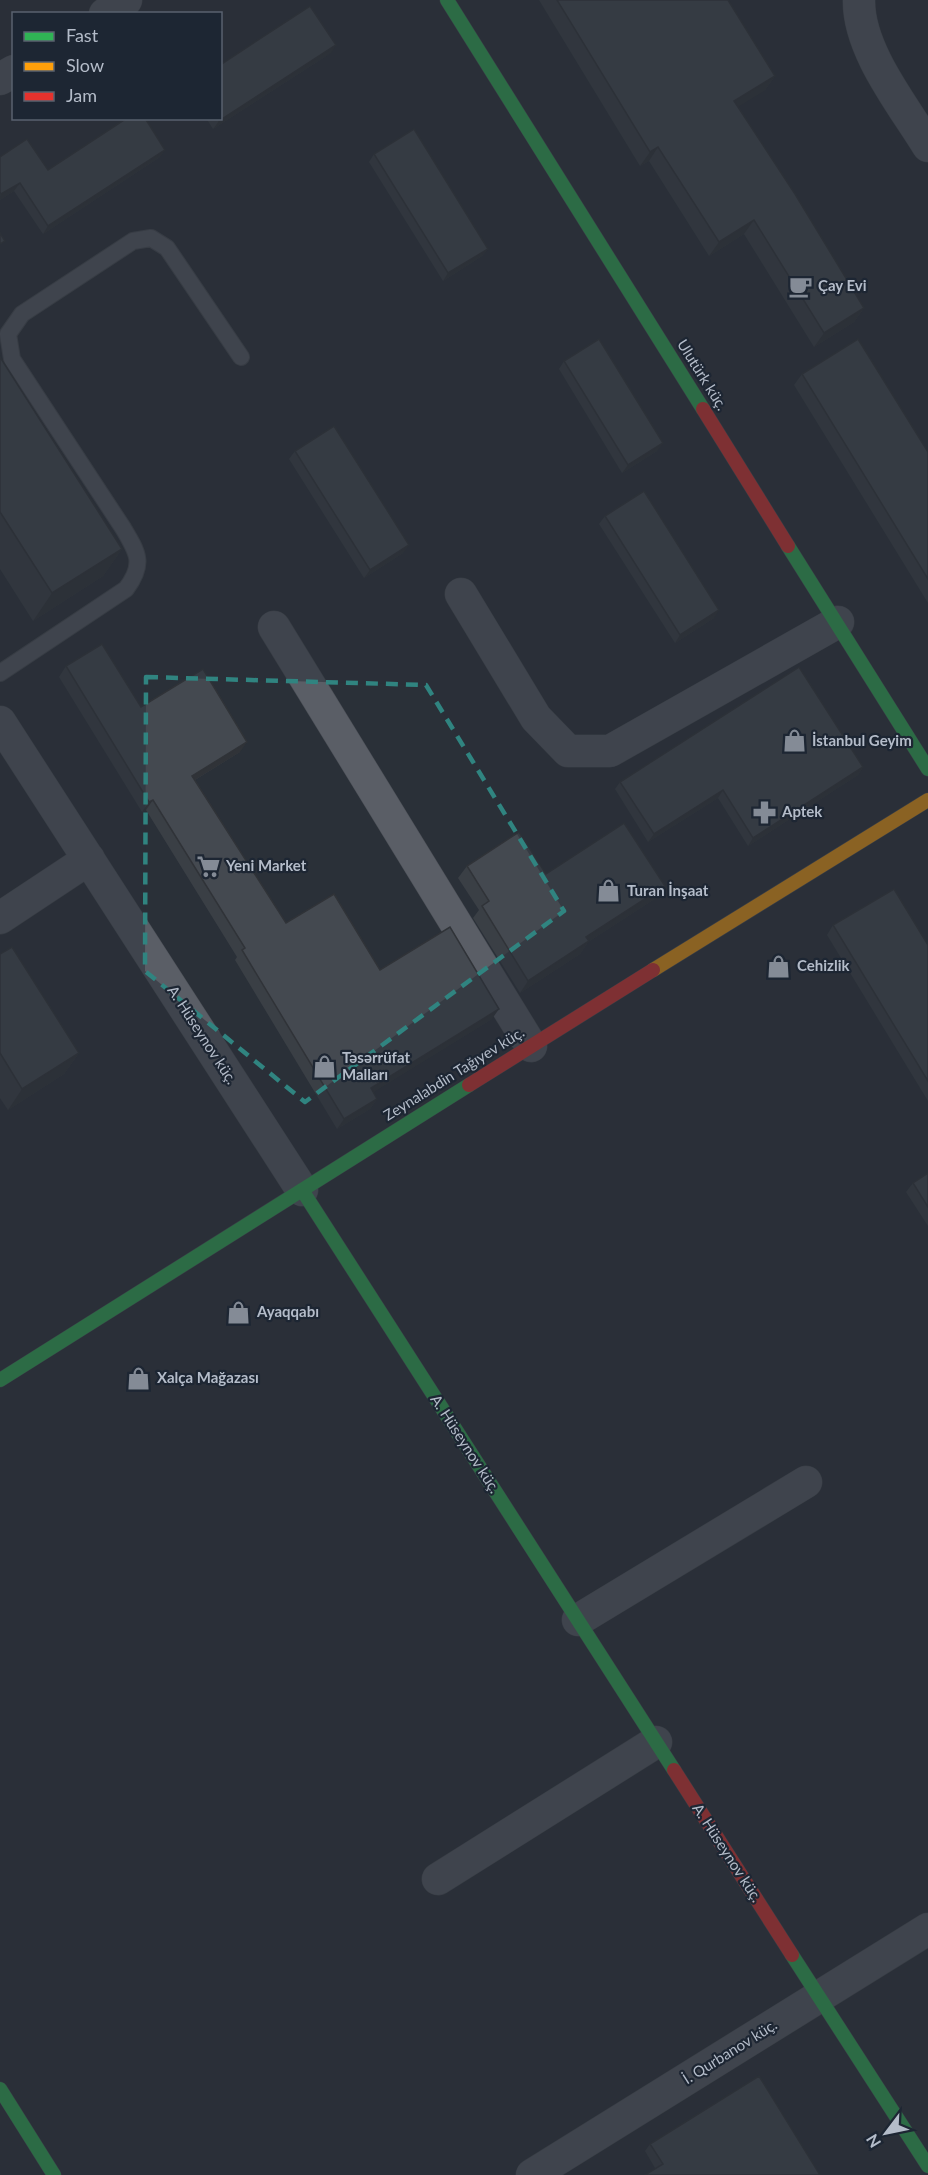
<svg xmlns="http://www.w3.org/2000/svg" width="928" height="2175" viewBox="0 0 928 2175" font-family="Lato,sans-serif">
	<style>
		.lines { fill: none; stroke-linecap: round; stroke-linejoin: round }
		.lane-casing { stroke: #484c53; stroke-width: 18 }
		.street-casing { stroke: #484c53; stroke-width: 33 }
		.fast-casing { stroke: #484c53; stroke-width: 15 }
		.slow-casing { stroke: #484c53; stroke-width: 15 }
		.jam-casing { stroke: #484c53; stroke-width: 15 }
		.lane { stroke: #5a5e66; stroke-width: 16 }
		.street { stroke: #5a5e66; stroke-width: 32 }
		.fast { stroke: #30b455; stroke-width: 14 }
		.slow { stroke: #ff9f0a; stroke-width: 14 }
		.jam { stroke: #e5322d; stroke-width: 14 }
		.wall { fill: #3a3f45 }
		.shaded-wall { fill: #303338 }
		.building { fill: #444950; stroke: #303338; stroke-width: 1.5 }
		.marked { fill: none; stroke: #308480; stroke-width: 4.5; stroke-dasharray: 12 8; stroke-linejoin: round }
		.labels { text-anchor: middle; stroke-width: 4.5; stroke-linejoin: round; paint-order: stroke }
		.poi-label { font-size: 15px; font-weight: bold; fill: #b4bcc9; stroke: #1d2633; text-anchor: start }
		.street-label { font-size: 15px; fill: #b4bcc9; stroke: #1d2633 }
	</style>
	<rect width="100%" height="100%" fill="#2a3038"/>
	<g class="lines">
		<defs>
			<path id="lane" d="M0 673 126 589C145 564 138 553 123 528L12 359 8 334 22 314 133 241 151 238 167 248 241 357"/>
			<path id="street" d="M859 0C858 50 903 105 928 146
				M105 14 126 0
				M0 79 14 71
				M461 594 536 718 568 751H610L838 622
				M274 627 531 1046
				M0 722 302 1190
				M0 918 89 859
				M578 1620 806 1482
				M438 1879 656 1742
				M532 2175 928 1929"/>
			<path id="fast" d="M447 0 703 409
				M788 546 928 769
				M302 1190 674 1770
				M0 1380 469 1085
				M792 1955 928 2166
				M0 2089 54 2175"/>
			<path id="slow" d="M653 970 928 800"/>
			<path id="jam" d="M703 409 788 546
				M469 1085 653 970
				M674 1770 792 1955"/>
		</defs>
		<use href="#lane" class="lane-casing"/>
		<use href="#street" class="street-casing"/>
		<use href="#fast" class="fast-casing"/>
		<use href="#slow" class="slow-casing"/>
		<use href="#jam" class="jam-casing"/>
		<use href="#lane" class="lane"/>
		<use href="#street" class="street"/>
		<use href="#fast" class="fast"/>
		<use href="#slow" class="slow"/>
		<use href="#jam" class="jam"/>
	</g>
	<path class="wall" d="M539 0H728L775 76 765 90 738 106 864 308 854 322 814 347 744 234 709 256 649 161 640 166Z
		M331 53 213 129 206 118H220Z
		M374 154 488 249 482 256 443 281 369 162Z
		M0 157 48 170 160 157 43 234 14 191 0 200Z
		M0 357 122 549 103 576 33 621 0 569Z
		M564 361 657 451 622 473 559 369Z
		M802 374 928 452V603L794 385Z
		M295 451 403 553 364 578 289 459Z
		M605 516 714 618 675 643 599 524Z
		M66 666 141 707 240 752 195 780 286 923 380 970 492 1019 373 1092 377 1099 370 1109 337 1129 235 960 237 957 146 810 142 812 59 677Z
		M863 767 858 775 748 846 718 798 648 842 615 789 620 782Z
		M467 866 546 874 656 898 588 942 580 954 520 993 473 918 479 910 458 878Z
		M833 925 928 945V1101L827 935Z
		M0 954 79 1053 64 1074 8 1110 0 1098Z
		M928 1173V1226L906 1192 913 1183Z
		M650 2144 820 2175 655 2168 645 2151Z"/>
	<path class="shaded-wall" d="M336 45 331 53 213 129 219 121Z
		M775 76 765 90 725 115 734 101Z
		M658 147 649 161 640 166 650 152Z
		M165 150 160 157 43 234 48 226Z
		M20 183 14 191 0 200V196L1 194Z
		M754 220 744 234 709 256 719 242Z
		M488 249 482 256 443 281 448 273Z
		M864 308 854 322 814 347 824 333Z
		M663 443 657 451 622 473 628 465Z
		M409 545 403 553 364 578 370 570Z
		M122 549 103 576 33 621 52 593Z
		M719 610 714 618 675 643 680 635Z
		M247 742 240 752 185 786 192 776Z
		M863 767 858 775 748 846 753 838Z
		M723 790 718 798 648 842 654 834Z
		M153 800 146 810 142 812 149 802Z
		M665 886 656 898 588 942 580 954 520 993 528 981 586 937Z
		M499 1009 492 1019 364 1098 371 1088Z
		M79 1053 64 1074 8 1110 22 1089Z
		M377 1099 370 1109 337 1129 344 1119Z"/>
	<path class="building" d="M557 0H728L775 76 734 101 795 194 864 308 824 333 754 220 719 242 658 147 650 152Z
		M310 6 336 45 219 121 217 118H220V65Z
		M127 118H145L165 150 48 226 20 183 1 194 0 192V157L27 139 48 170Z
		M414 129 488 249 448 273 374 154Z
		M0 233 5 241 0 244Z
		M599 339 663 443 628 465 564 361Z
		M858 339 928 452V579L802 374Z
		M0 357 122 549 52 593 0 512Z
		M334 426 409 545 370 570 295 451Z
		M644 491 719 610 680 635 605 516Z
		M102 644 141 707 203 669 247 742 192 776 286 923 334 894 380 970 450 927 499 1009 371 1088 377 1099 344 1119 242 950 245 948 153 800 149 802 66 666Z
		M799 667 863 767 753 838 723 790 654 834 620 782Z
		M624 823 665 886 586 937 589 941 528 981 482 906 489 901 467 866 519 832 546 874Z
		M894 889 928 945V1081L833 925Z
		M12 947 79 1053 22 1089 0 1053V954Z
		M928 1173V1207L913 1183Z
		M759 2076 820 2175H645L663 2164 650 2144Z"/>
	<path d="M0 0H928V2175H0ZM146 677 426 685 564 911 305 1102 145 971Z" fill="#2a3038" fill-opacity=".55" fill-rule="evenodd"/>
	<path class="marked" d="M146 677 426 685 564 911 305 1102 145 971Z"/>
	<defs>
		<symbol id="cafe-bare" viewBox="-9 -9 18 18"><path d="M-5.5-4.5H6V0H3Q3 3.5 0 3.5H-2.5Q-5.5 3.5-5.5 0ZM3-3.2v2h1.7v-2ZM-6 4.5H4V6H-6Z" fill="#848b96" stroke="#1d2633" stroke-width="2.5" paint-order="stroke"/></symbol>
		<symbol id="shop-bare" viewBox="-9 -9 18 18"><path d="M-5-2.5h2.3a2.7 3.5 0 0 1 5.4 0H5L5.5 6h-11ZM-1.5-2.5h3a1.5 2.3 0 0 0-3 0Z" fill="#848b96" stroke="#1d2633" stroke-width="2.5" paint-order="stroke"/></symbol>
		<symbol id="pharmacy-bare" viewBox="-9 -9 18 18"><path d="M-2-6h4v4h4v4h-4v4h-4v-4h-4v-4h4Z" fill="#848b96" stroke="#1d2633" stroke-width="2.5" paint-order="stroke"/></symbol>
		<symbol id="supermarket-bare" viewBox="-9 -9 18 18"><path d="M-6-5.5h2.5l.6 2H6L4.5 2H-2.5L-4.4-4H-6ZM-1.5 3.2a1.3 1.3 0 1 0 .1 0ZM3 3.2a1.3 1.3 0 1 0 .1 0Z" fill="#848b96" stroke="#1d2633" stroke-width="2.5" paint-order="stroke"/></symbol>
	</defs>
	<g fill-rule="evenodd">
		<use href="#cafe-bare" x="784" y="270" width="33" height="33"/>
		<use href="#shop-bare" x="778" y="724" width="33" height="33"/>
		<use href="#pharmacy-bare" x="748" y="796" width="33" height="33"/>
		<use href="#supermarket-bare" x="192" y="850" width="33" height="33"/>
		<use href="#shop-bare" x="592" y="874" width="33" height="33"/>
		<use href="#shop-bare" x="762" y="950" width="33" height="33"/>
		<use href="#shop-bare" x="308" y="1050" width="33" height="33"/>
		<use href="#shop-bare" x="222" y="1296" width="33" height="33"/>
		<use href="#shop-bare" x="122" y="1362" width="33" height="33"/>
	</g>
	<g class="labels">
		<g class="poi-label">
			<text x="818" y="291">Çay Evi</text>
			<text x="812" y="746">İstanbul Geyim</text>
			<text x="782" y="817">Aptek</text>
			<text x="226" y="871">Yeni Market</text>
			<text x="627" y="896">Turan İnşaat</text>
			<text x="797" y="971">Cehizlik</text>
			<text x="342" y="1063">Təsərrüfat<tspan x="342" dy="17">Malları</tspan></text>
			<text x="257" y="1317">Ayaqqabı</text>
			<text x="157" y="1383">Xalça Mağazası</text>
		</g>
		<g class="street-label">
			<text transform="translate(702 375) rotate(58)" y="5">Ulutürk küç.</text>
			<text transform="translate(202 1035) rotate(57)" y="5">A. Hüseynov küç.</text>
			<text transform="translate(454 1074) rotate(-32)" y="5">Zeynalabdin Tağıyev küç.</text>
			<text transform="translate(465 1444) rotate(57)" y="5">A. Hüseynov küç.</text>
			<text transform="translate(727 1853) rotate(57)" y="5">A. Hüseynov küç.</text>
			<text transform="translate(730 2052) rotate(-32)" y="5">İ. Qurbanov küç.</text>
		</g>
	</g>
	<rect x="12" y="12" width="210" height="108" fill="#1d2633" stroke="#59626f" stroke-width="1.5"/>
	<rect x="24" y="32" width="30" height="9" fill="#30b455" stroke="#59626f" stroke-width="1.5"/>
	<text x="66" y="42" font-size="18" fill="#b4bcc9">Fast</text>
	<rect x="24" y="62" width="30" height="9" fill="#ff9f0a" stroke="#59626f" stroke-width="1.5"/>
	<text x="66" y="72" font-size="18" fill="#b4bcc9">Slow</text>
	<rect x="24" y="92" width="30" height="9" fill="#e5322d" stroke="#59626f" stroke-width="1.5"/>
	<text x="66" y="102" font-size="18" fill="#b4bcc9">Jam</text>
	<g transform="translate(886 2133) rotate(238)" stroke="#1d2633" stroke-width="4.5" paint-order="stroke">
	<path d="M0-4.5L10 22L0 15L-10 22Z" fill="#b4bcc9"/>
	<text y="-9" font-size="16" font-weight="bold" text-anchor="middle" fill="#b4bcc9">N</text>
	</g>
</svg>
